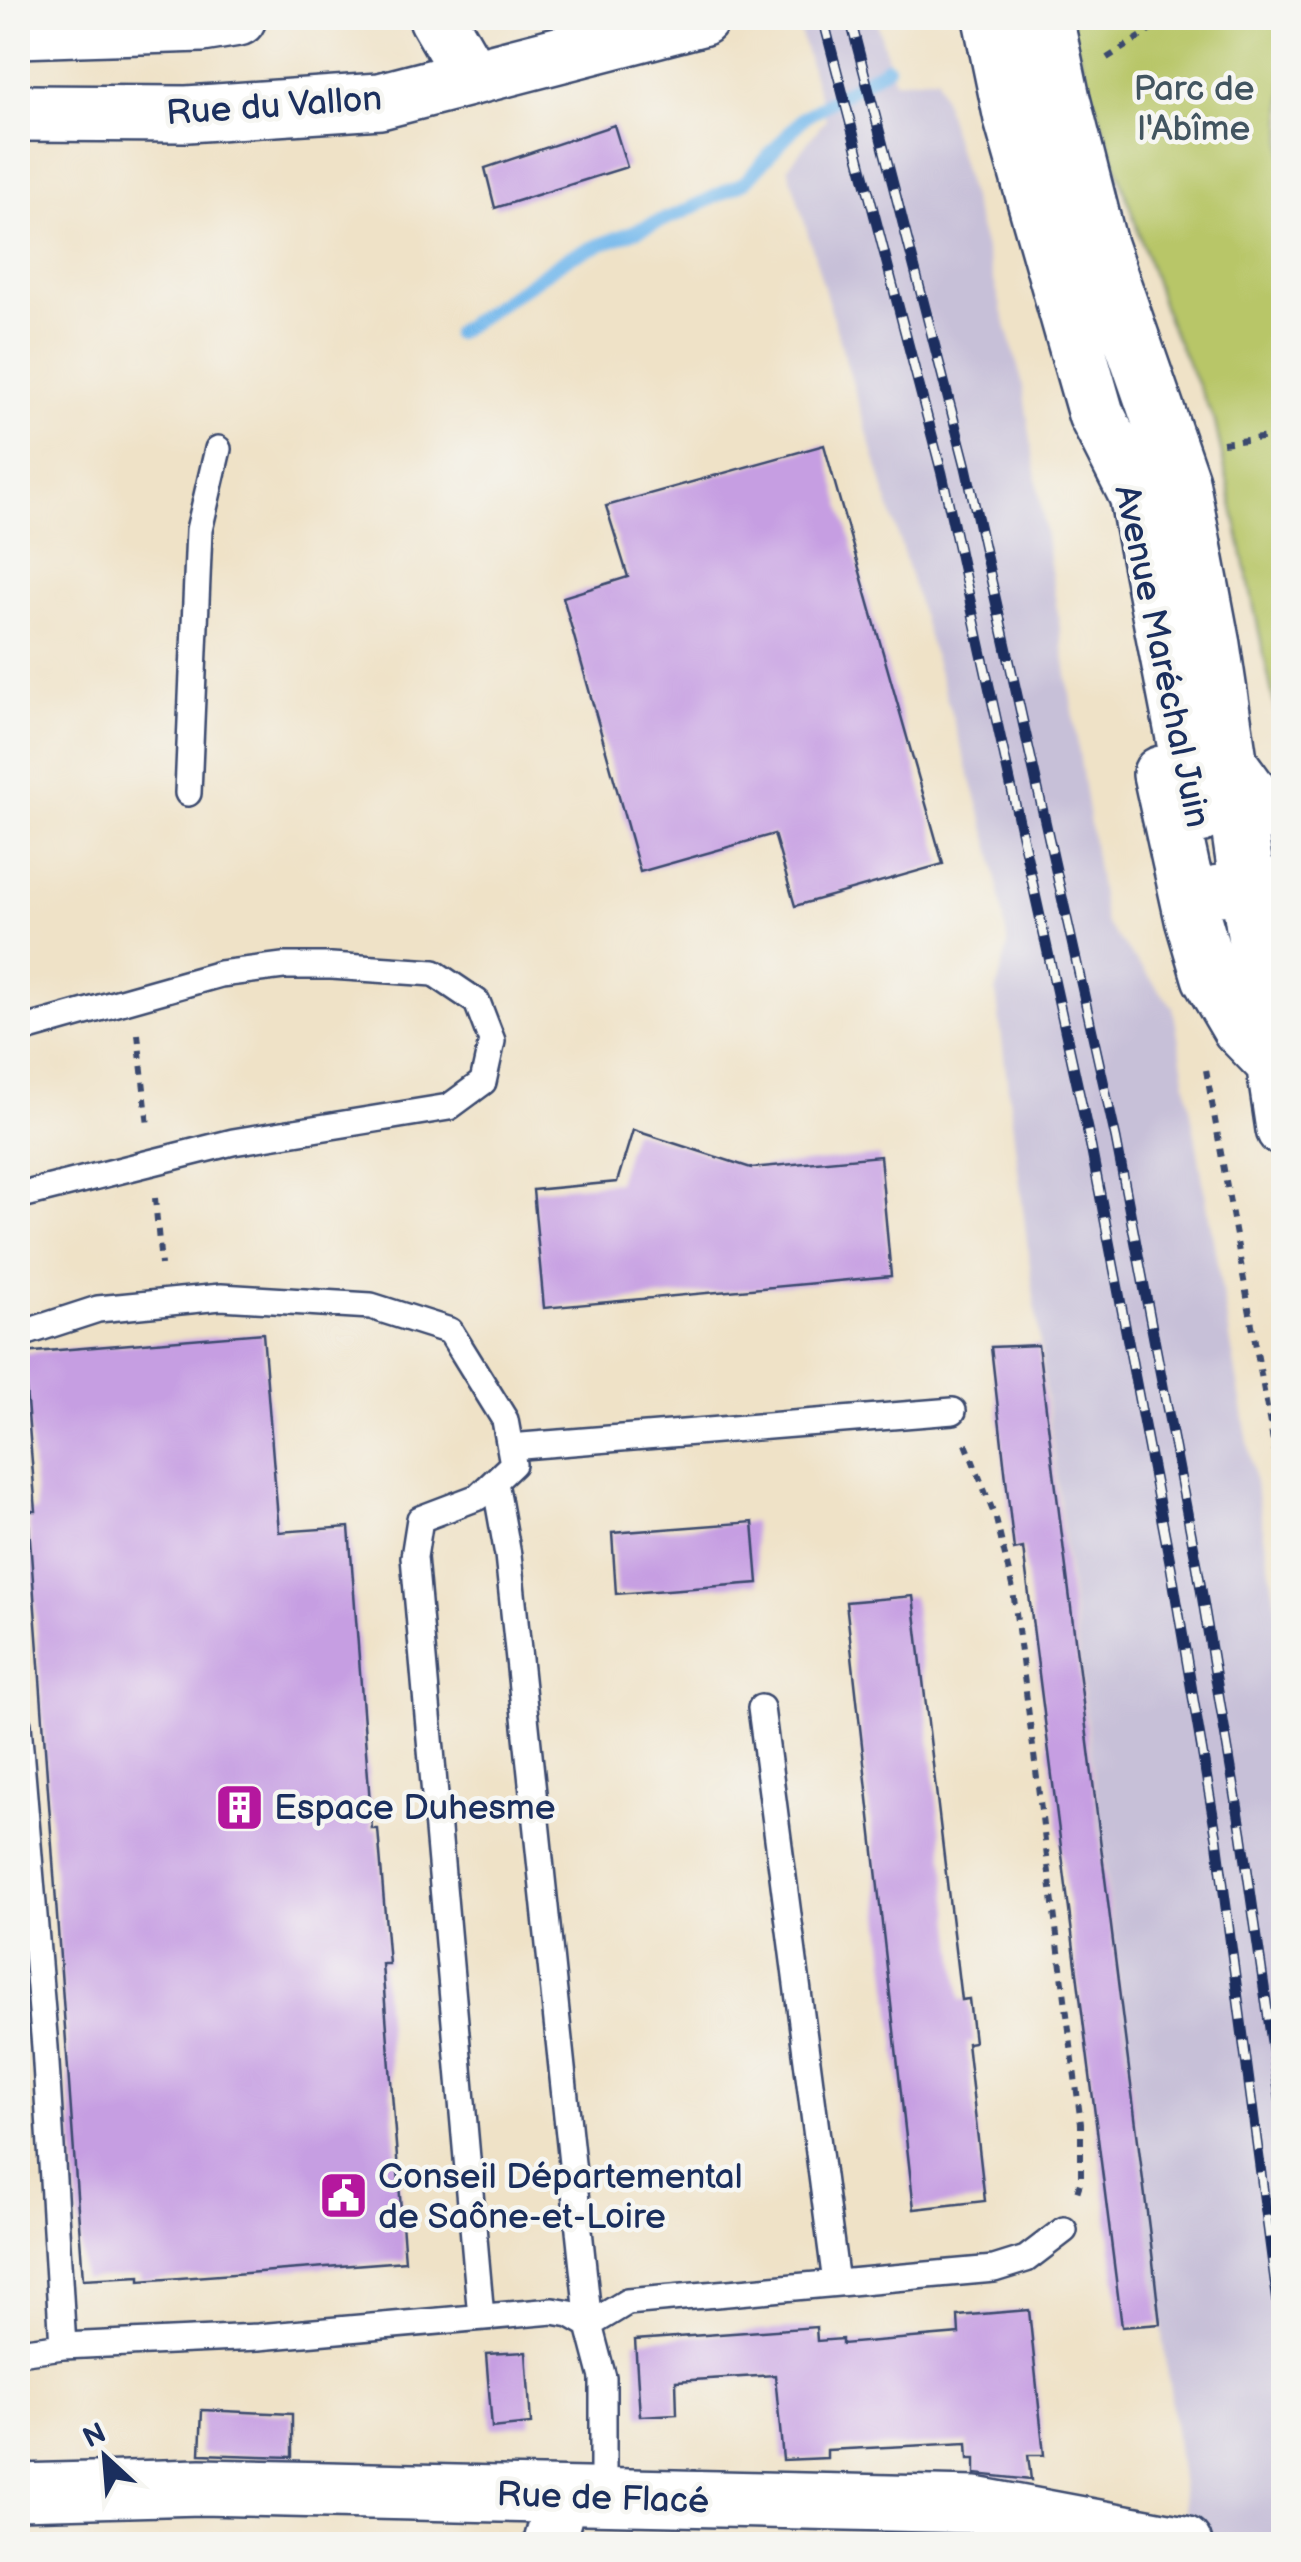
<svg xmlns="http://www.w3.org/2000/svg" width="1301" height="2562" viewBox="0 0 1301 2562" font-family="'Balsamiq Sans',sans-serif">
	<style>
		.industrial { fill: #c7c0d8 }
		.green { fill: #b8c668; stroke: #6a7a63; stroke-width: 2.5 }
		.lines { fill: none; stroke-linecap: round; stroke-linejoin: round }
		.stream { stroke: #76b9ec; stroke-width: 14 }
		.building { fill: #c69ee2 }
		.service-casing { stroke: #3b4a6e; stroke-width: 30 }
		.minor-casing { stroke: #3b4a6e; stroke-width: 55 }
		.tertiary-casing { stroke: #3b4a6e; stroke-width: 60 }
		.secondary-casing { stroke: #3b4a6e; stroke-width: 60 }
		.path { stroke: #3b4a6e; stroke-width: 6; stroke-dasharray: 8 8; stroke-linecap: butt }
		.service { stroke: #fff; stroke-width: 25 }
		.minor { stroke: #fff; stroke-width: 50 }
		.tertiary { stroke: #fff; stroke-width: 55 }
		.secondary { stroke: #fff; stroke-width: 55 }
		.rail-casing { stroke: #1b2f5e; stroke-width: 11 }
		.rail { stroke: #f6f6f2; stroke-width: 8; stroke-dasharray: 22; stroke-linecap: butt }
		.labels { text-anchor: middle; stroke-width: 9; stroke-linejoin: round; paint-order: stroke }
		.park-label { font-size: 35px; fill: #425560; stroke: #f6f6f2 }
		.street-label { font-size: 35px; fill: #1b2f5e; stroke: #f6f6f2 }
		.poi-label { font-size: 35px; fill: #1b2f5e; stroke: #f6f6f2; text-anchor: start }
	</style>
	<rect width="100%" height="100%" fill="#f6f6f2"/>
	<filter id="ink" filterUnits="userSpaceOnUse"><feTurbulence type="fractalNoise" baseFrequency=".01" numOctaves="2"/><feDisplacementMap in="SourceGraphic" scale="20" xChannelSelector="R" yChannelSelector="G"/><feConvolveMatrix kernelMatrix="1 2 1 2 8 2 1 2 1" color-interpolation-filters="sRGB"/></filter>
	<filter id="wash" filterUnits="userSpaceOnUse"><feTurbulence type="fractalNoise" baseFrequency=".0048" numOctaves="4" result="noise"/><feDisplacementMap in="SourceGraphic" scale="40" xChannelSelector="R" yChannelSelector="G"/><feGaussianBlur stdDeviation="2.25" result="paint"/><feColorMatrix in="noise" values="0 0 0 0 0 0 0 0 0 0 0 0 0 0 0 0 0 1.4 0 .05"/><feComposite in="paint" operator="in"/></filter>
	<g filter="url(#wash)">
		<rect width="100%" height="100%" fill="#efe2c7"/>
		<path class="industrial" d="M796 18H876L894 81 937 77 1022 381 1105 922 1173 1007 1283 1645V2544H1189L996 992 1008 945 992 851 788 167 826 119Z"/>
		<path class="green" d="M1067 18H1283V734L1280 731 1215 422 1168 321Z"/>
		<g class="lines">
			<path class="stream" d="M456 333 569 257 683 212 745 182 803 118 887 67"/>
		</g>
		<g id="blocks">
			<path class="building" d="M614 125 627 167 495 208 485 168Z
				M824 445 943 864 795 906 774 834 640 872 563 597 628 577 606 506Z
				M633 1130 751 1168 880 1156 891 1276 544 1308 533 1190 617 1182Z
				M263 1333 279 1532 349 1527 372 1829H378L389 1964H382L405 2261 140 2281V2276L83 2279 28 1511H36L23 1353Z
				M1038 1345 1151 2244 1160 2324 1122 2327 1023 1548 1014 1550 991 1347Z
				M753 1522 758 1583 616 1594 612 1533Z
				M913 1596 961 2000 969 1999 974 2042 967 2043 985 2201 914 2209 846 1602Z
				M1029 2310 1044 2455H1028L1031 2480 975 2474V2459H968L967 2443 827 2450V2458L783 2460 775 2375 676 2381 677 2414 640 2416 635 2340 816 2327 817 2341 842 2339V2344L959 2334 958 2316Z
				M526 2352 531 2424 492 2428 486 2354Z
				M202 2410 292 2414V2457L200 2454Z"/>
		</g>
	</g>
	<g filter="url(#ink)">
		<use href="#blocks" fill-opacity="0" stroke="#3b4a6e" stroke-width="2.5"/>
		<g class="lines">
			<defs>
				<path id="service" d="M188 793 199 530 218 449
					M18 1031 220 974 283 966H331L434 973 477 1002 492 1041 483 1082 449 1107 233 1142 18 1196
					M18 1335 98 1309 221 1297 371 1306 450 1331 505 1420 513 1464 478 1497 420 1519 414 1557 481 2317
					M510 1447 953 1411
					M495 1482 508 1555 589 2325 627 2302 994 2269 1026 2259 1064 2230
					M761 1708 836 2283
					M18 1725 45 2047 63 2346
					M18 2352 63 2346 258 2337 553 2311 570 2314 589 2325 603 2378V2497"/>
				<path id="minor" d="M1228 758 1264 808 1284 819
					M1187 895 1284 882
					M549 2544 562 2496"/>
				<path id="tertiary" d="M437 18 470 75
					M18 30 202 24 238 18
					M18 113 187 114 380 101 701 18"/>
				<path id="secondary" d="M991 18 1012 119 1096 414 1137 495 1199 815
					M1045 18 1062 99 1099 245 1181 481 1212 645 1284 1129
					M1161 774 1193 919 1210 977 1240 1028 1271 1060
					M18 2492 201 2487 975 2505 1184 2544"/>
			</defs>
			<use href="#service" class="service-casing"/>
			<use href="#minor" class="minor-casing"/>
			<use href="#tertiary" class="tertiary-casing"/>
			<use href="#secondary" class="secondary-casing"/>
			<path class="path" d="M1107 58 1170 18
				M1284 324V332
				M1223 443 1284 435
				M138 1034 148 1126
				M1206 1070 1284 1502
				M155 1198 161 1265
				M966 1444 996 1519 1013 1590 1081 2124V2180L1075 2199"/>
			<use href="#service" class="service"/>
			<use href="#minor" class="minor"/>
			<use href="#tertiary" class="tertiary"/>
			<use href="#secondary" class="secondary"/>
			<defs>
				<path id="rail" d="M823 18 942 474 1091 1147 1171 1567 1217 1839 1284 2349
					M850 18 966 467 1116 1139 1197 1565 1242 1834 1284 2126"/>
			</defs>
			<use href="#rail" class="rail-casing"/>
			<use href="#rail" class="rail"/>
		</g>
	</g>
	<defs>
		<symbol id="building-square" viewBox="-11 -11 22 22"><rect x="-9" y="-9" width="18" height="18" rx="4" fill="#b5179e" stroke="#f6f6f2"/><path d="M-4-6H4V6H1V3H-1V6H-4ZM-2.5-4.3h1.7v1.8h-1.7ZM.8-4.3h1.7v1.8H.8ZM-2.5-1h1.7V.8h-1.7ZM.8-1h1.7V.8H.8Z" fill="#fff"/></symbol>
		<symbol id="civic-square" viewBox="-11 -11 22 22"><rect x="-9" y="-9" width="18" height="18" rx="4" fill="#b5179e" stroke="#f6f6f2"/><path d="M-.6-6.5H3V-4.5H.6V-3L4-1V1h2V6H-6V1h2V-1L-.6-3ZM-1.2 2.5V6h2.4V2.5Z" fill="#fff"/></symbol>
	</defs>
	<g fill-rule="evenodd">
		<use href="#building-square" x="212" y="1780" width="55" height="55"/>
		<use href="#civic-square" x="316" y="2168" width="55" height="55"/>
	</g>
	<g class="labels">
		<g class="park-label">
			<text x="1194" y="100">Parc de<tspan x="1194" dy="40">l'Abîme</tspan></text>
		</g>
		<g class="street-label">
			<text transform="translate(274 105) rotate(-4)" y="12">Rue du Vallon</text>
			<text transform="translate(1163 656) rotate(78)" y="12">Avenue Maréchal Juin</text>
			<text transform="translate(603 2497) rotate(2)" y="12">Rue de Flacé</text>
		</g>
		<g class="poi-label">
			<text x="274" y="1819">Espace Duhesme</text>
			<text x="378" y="2188">Conseil Départemental<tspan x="378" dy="40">de Saône-et-Loire</tspan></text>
		</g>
	</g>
	<rect width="1301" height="2562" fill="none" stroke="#f6f6f2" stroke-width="60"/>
	<g transform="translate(105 2457) rotate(334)" stroke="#f6f6f2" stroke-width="8" paint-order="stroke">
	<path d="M0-8L18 38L0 25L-18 38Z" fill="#1b2f5e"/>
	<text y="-15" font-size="28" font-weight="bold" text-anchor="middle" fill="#1b2f5e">N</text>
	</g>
</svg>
